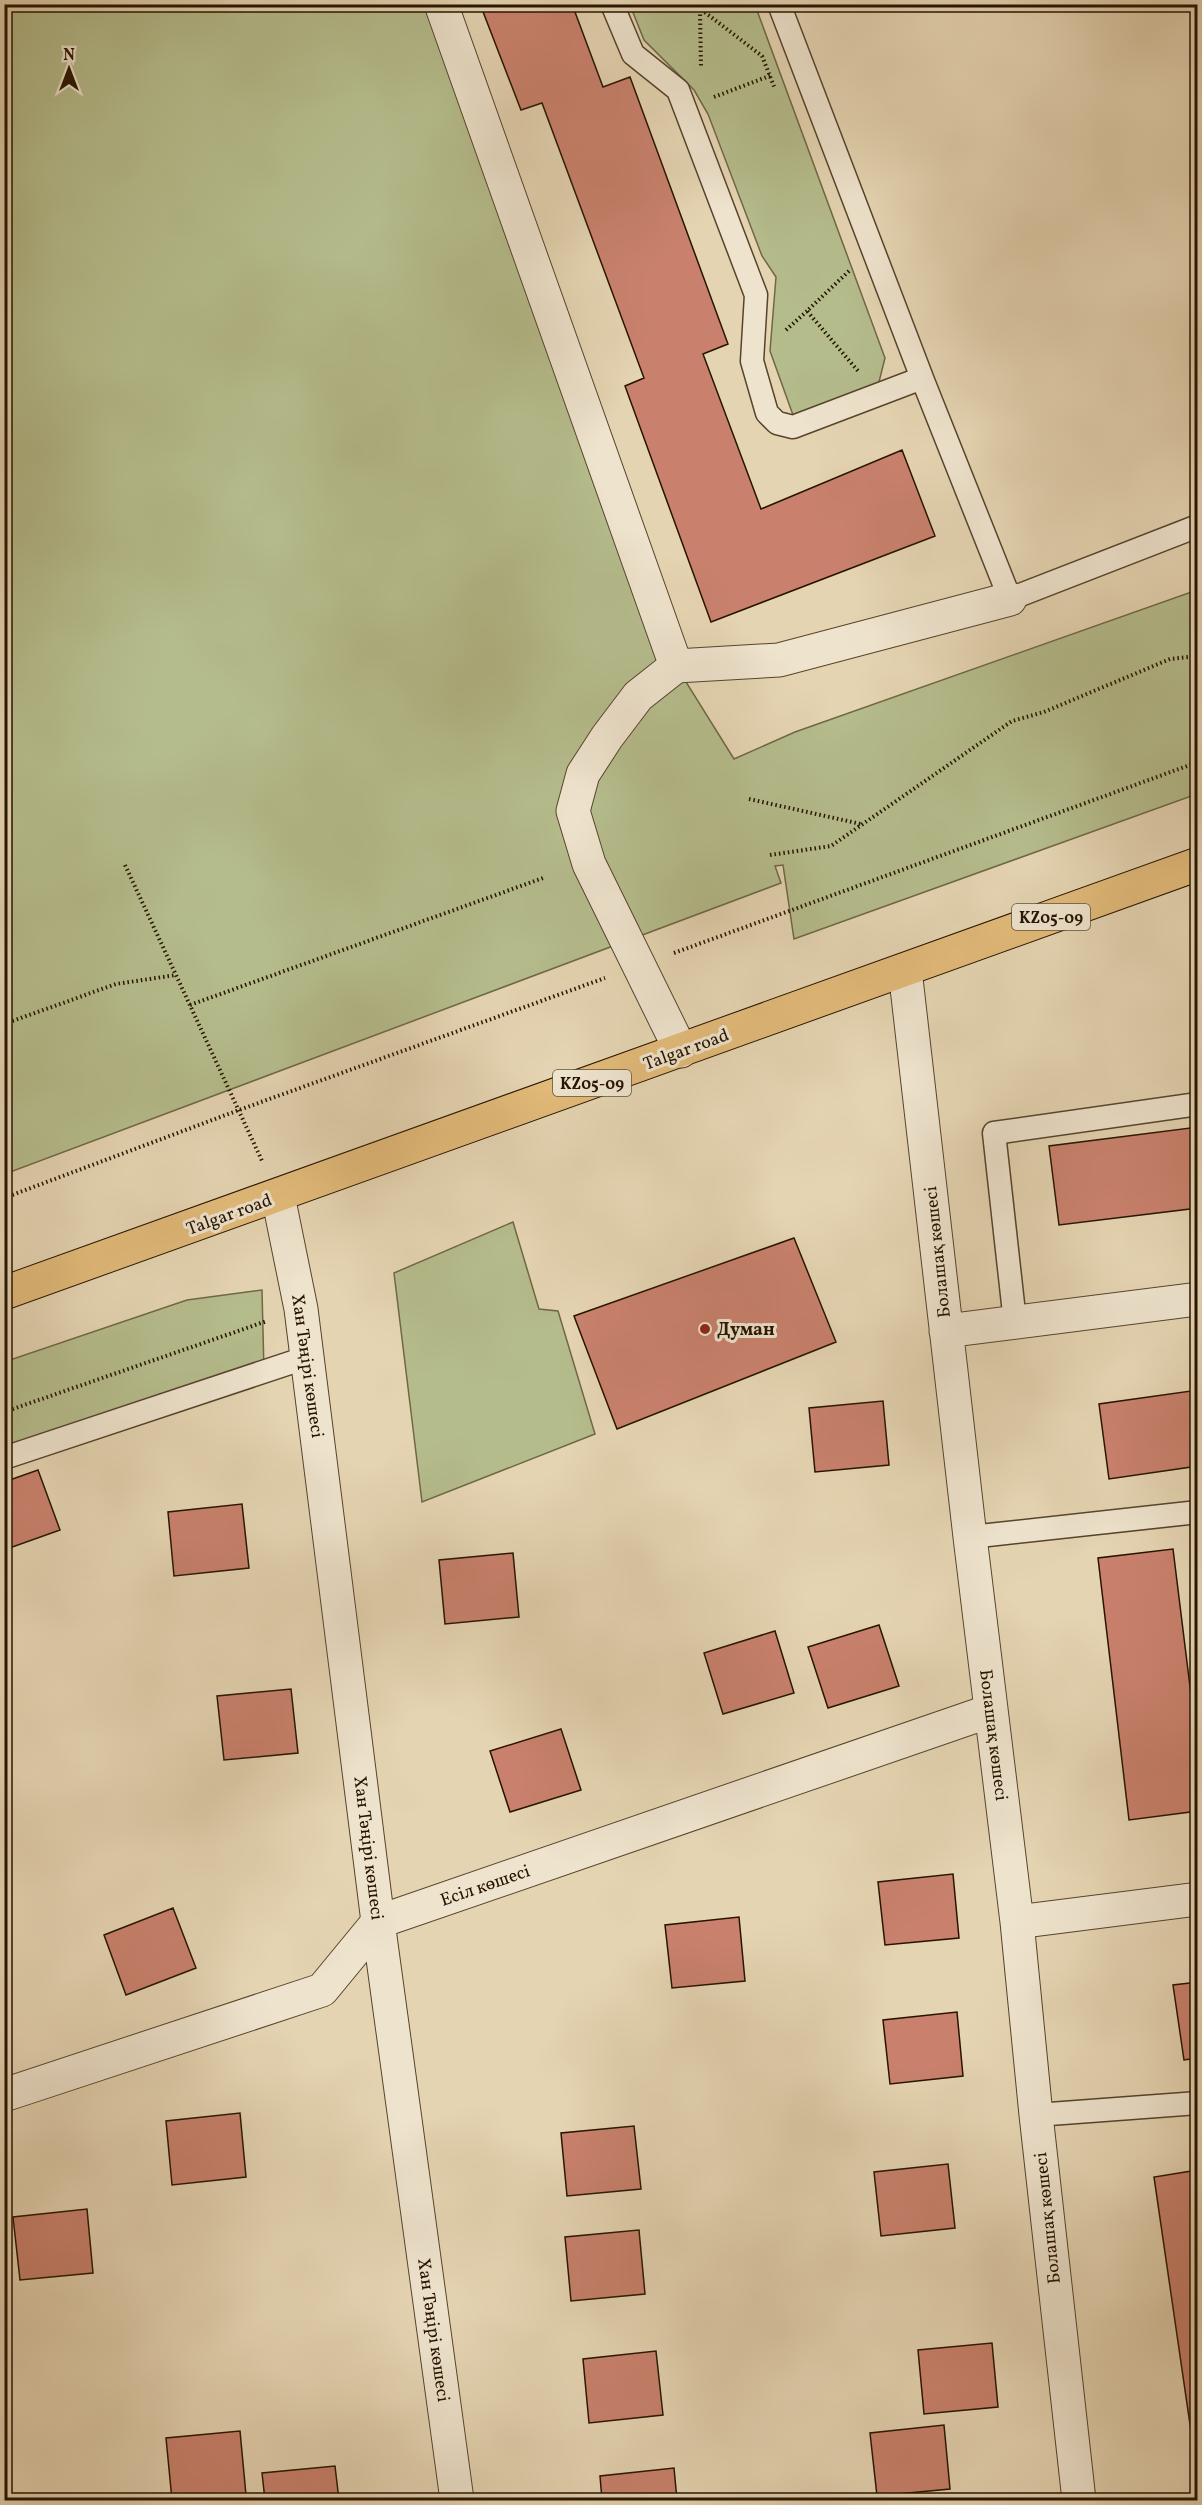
<svg xmlns="http://www.w3.org/2000/svg" width="1202" height="2505" viewBox="0 0 1202 2505" font-family="Vollkorn,serif">
	<style>
		.green { fill: #b5bc8c; stroke: #6e6846; stroke-width: 1.5 }
		.building { fill: #c9816d; stroke: #261400; stroke-width: 1.5 }
		.lines { fill: none; stroke-linecap: round; stroke-linejoin: round }
		.service-casing { stroke: #56442c; stroke-width: 25 }
		.minor-casing { stroke: #56442c; stroke-width: 35 }
		.tertiary-casing { stroke: #56442c; stroke-width: 35 }
		.primary-casing { stroke: #261400; stroke-width: 35 }
		.path { stroke: #261400; stroke-width: 4; stroke-dasharray: 1.5 3; stroke-linecap: butt }
		.service { stroke: #eee3cd; stroke-width: 22 }
		.minor { stroke: #eee3cd; stroke-width: 33 }
		.tertiary { stroke: #eee3cd; stroke-width: 33 }
		.primary { stroke: #e2ba79; stroke-width: 33 }
		.poi-dot { fill: #8f2418; stroke: #eee3cd; stroke-width: 2 }
		.labels { text-anchor: middle; stroke-width: 6; stroke-linejoin: round; paint-order: stroke }
		.shield { fill: #eee3cd; stroke: #62523e; stroke-width: 1.5 }
		.shield-label { font-size: 16px; font-weight: bold; fill: #261400 }
		.street-label { font-size: 18px; fill: #261400; stroke: #eee3cd }
		.poi-label { font-size: 18px; font-weight: bold; fill: #261400; stroke: #eee3cd; text-anchor: start }
	</style>
	<rect width="100%" height="100%" fill="#e5d4b2"/>
	<filter id="stains"><feTurbulence type="fractalNoise" baseFrequency=".00333" numOctaves="4"/><feColorMatrix values="0 0 0 0 .2 0 0 0 0 .09 0 0 0 0 .02 0 0 0 .5 -.17"/></filter>
	<radialGradient id="worn" r=".72"><stop offset=".6" stop-color="#630" stop-opacity="0"/><stop offset="1" stop-color="#630" stop-opacity=".3"/></radialGradient>
	<path class="green" d="M5 5H441L676 666 734 759 795 732 1197 590V794L794 939 783 865 775 866 781 883 5 1174Z
		M630 5H755L885 358 878 386 793 415 770 351 776 277 762 256 708 114 694 90 644 40Z
		M513 1222 539 1309 558 1311 595 1434 422 1502 394 1273Z
		M262 1290 264 1372 5 1458 4 1362 187 1300Z"/>
	<path class="building" d="M480 4H572L603 87 630 77 728 344 703 354 761 509 902 450 935 536 711 622 625 386 644 378 542 103 521 110Z
		M1198 1127V1208L1059 1225 1049 1146Z
		M794 1238 836 1342 617 1429 574 1316Z
		M1198 1390V1466L1109 1479 1099 1404Z
		M883 1401 889 1465 815 1472 809 1408Z
		M38 1470 60 1530 4 1550V1482Z
		M242 1504 249 1568 174 1576 168 1512Z
		M1173 1549 1196 1735H1198V1811L1129 1820 1098 1558Z
		M513 1553 519 1617 445 1624 439 1560Z
		M879 1625 899 1686 828 1708 808 1647Z
		M775 1631 794 1693 723 1714 704 1653Z
		M291 1689 298 1753 224 1760 217 1696Z
		M561 1729 581 1790 510 1812 490 1751Z
		M953 1874 959 1938 885 1945 878 1882Z
		M173 1908 196 1968 126 1995 104 1935Z
		M739 1917 745 1981 672 1988 665 1925Z
		M1198 1982V2058L1184 2060 1173 1985Z
		M957 2012 963 2076 890 2084 883 2020Z
		M240 2113 246 2177 172 2185 166 2121Z
		M634 2126 641 2189 567 2196 561 2133Z
		M948 2164 955 2228 881 2236 874 2172Z
		M1198 2170V2445H1193L1154 2177Z
		M87 2209 93 2273 20 2280 13 2217Z
		M639 2230 645 2294 571 2301 565 2237Z
		M992 2343 998 2407 924 2414 918 2350Z
		M656 2351 663 2415 589 2423 583 2359Z
		M944 2425 950 2489 877 2496 870 2433Z
		M240 2431 246 2495 172 2500 166 2438Z
		M335 2466 339 2500H265L262 2473Z
		M674 2468 677 2500H602L600 2476Z"/>
	<g class="lines">
		<defs>
			<path id="service" d="M612 4 633 54 678 90 756 295 752 361 767 413 777 423 793 427 922 378 1010 599 1198 526
				M779 4 922 378
				M1015 1322 994 1133 1198 1104
				M4 1458 308 1357
				M970 1537 1198 1512
				M1036 2115 1198 2103"/>
			<path id="minor" d="M441 4 676 666 779 660 1010 599
				M676 666 638 696 607 737 583 774 573 811 589 864 681 1051
				M905 970 970 1537 1017 1922 1036 2115 1079 2500
				M946 1331 1198 1299
				M1017 1922 1198 1899
				M4 2095 322 1990 378 1922 990 1711"/>
			<path id="tertiary" d="M278 1196 301 1309 378 1922 457 2500"/>
			<path id="primary" d="M4 1293 1198 864"/>
		</defs>
		<use href="#service" class="service-casing"/>
		<use href="#minor" class="minor-casing"/>
		<use href="#tertiary" class="tertiary-casing"/>
		<use href="#primary" class="primary-casing"/>
		<path class="path" d="M694 4 762 56 775 89
			M700 10 701 68
			M714 97 772 75
			M849 271 807 311 858 371
			M786 330 807 311
			M749 799 861 824
			M770 855 831 846 1012 721 1044 712 1170 659 1198 656
			M125 865 263 1163
			M674 953 1198 762
			M190 1005 543 878
			M4 1024 116 984 176 975
			M4 1198 239 1110 605 978
			M4 1412 267 1321"/>
		<use href="#service" class="service"/>
		<use href="#minor" class="minor"/>
		<use href="#tertiary" class="tertiary"/>
		<use href="#primary" class="primary"/>
	</g>
	<circle class="poi-dot" cx="705" cy="1329" r="6"/>
	<g class="labels">
		<g class="shield">
			<rect x="1012" y="904" width="78" height="26" rx="4.5"/>
			<rect x="553" y="1070" width="78" height="26" rx="4.5"/>
		</g>
		<g class="shield-label">
			<text x="1051" y="923">KZ05-09</text>
			<text x="592" y="1089">KZ05-09</text>
		</g>
		<g class="street-label">
			<text transform="translate(686 1049) rotate(-20)" y="6">Talgar road</text>
			<text transform="translate(229 1214) rotate(-20)" y="6">Talgar road</text>
			<text transform="translate(937 1252) rotate(-96)" y="6">Болашақ көшесі</text>
			<text transform="translate(308 1366) rotate(82)" y="6">Хан Тәңірі көшесі</text>
			<text transform="translate(994 1735) rotate(83)" y="6">Болашақ көшесі</text>
			<text transform="translate(369 1848) rotate(83)" y="6">Хан Тәңірі көшесі</text>
			<text transform="translate(485 1885) rotate(-19)" y="6">Есіл көшесі</text>
			<text transform="translate(1047 2218) rotate(-96)" y="6">Болашақ көшесі</text>
			<text transform="translate(434 2330) rotate(82)" y="6">Хан Тәңірі көшесі</text>
		</g>
		<g class="poi-label">
			<text x="717" y="1335">Думан</text>
		</g>
	</g>
	<rect width="1202" height="2505" fill="none" stroke="#e5d4b2" stroke-width="24"/>
	<rect x="6" y="6" width="1190" height="2493" fill="none" stroke="#261400" stroke-width="3"/>
	<rect x="12" y="12" width="1178" height="2481" fill="none" stroke="#261400" stroke-width="1.5"/>
	<g transform="translate(69 69)" stroke="#eee3cd" stroke-width="4.5" paint-order="stroke">
	<path d="M0-4.5L10 22L0 15L-10 22Z" fill="#261400"/>
	<text y="-9" font-size="16" font-weight="bold" text-anchor="middle" fill="#261400">N</text>
	</g>
	<rect width="100%" height="100%" filter="url(#stains)"/>
	<rect width="100%" height="100%" fill="url(#worn)"/>
</svg>
